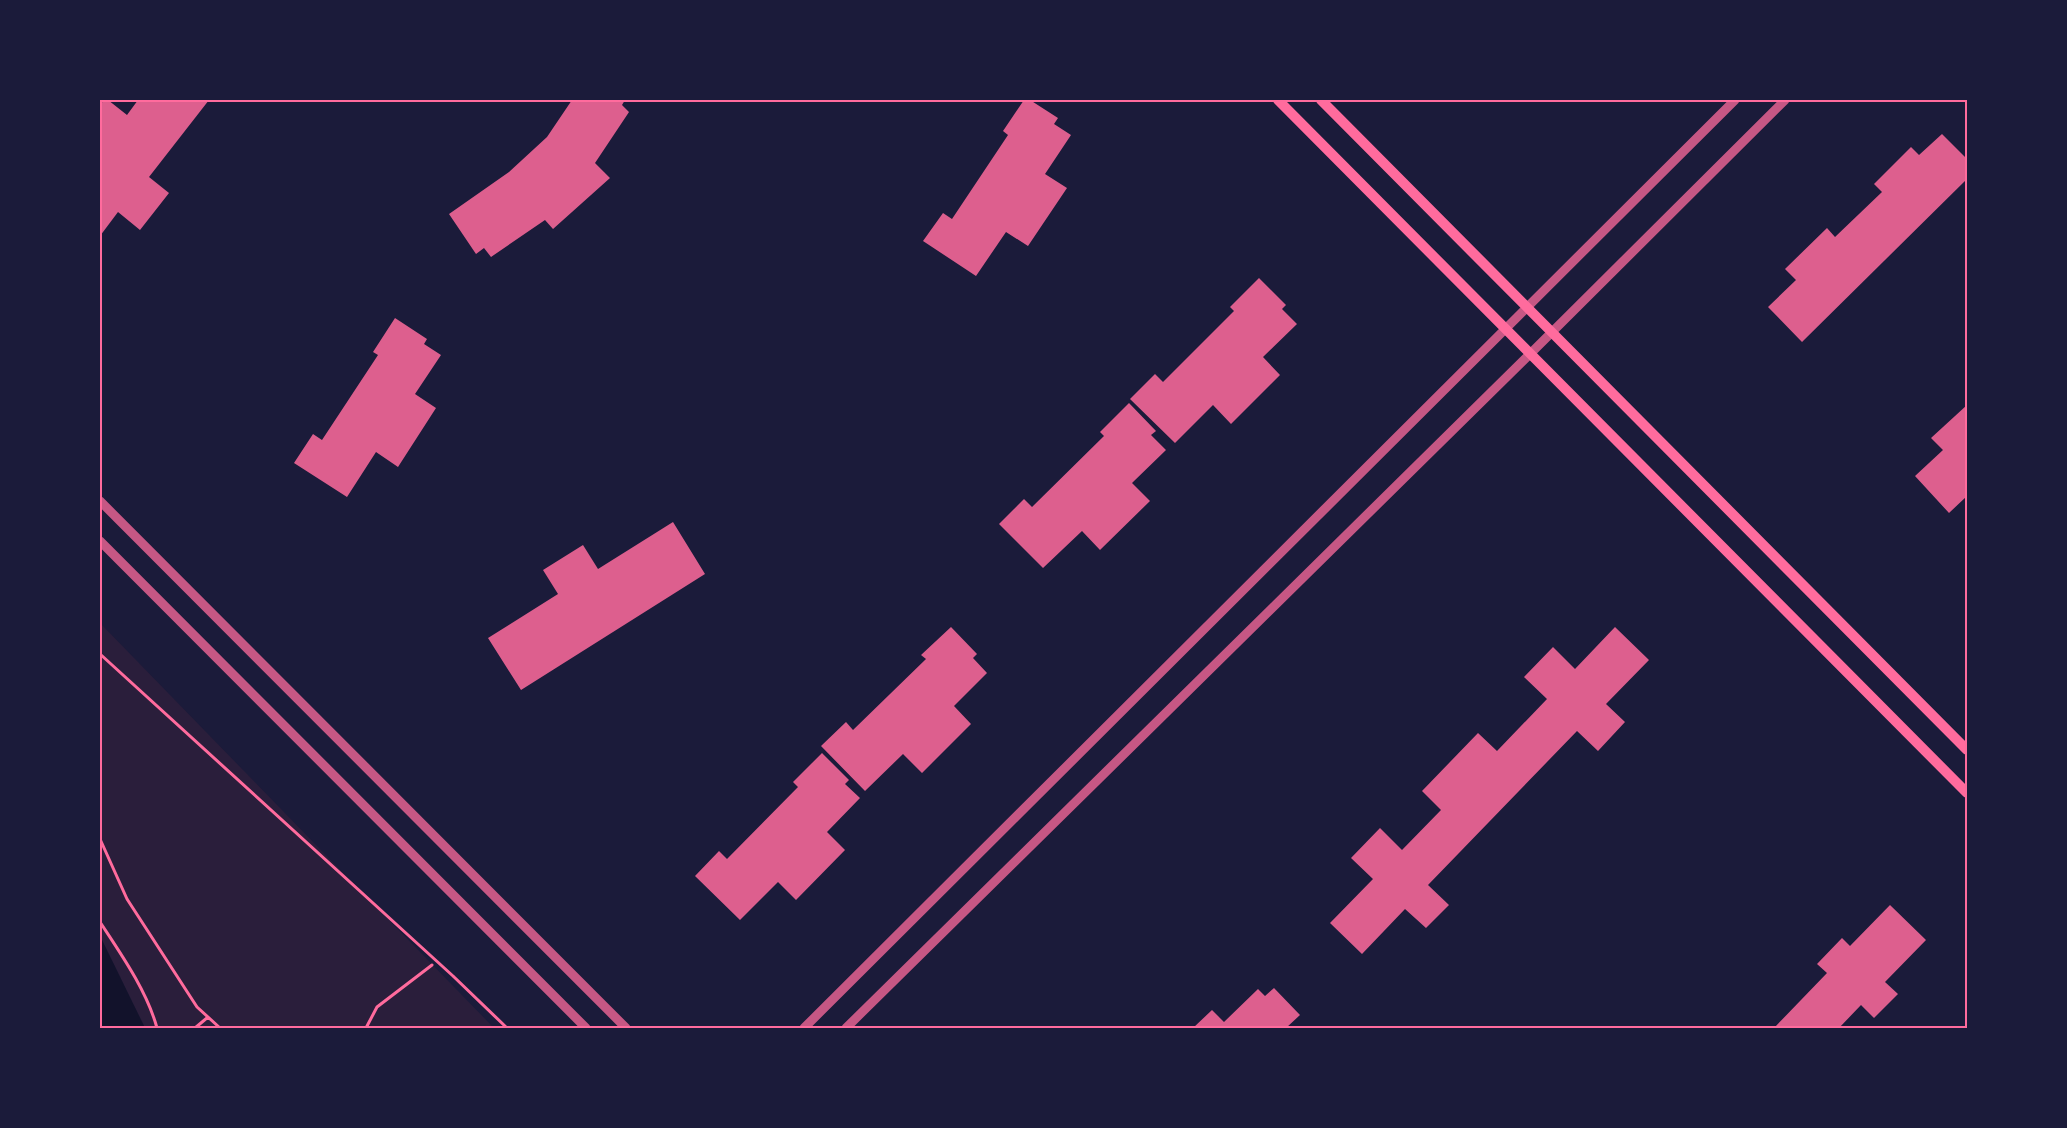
<svg xmlns="http://www.w3.org/2000/svg" width="2067" height="1128" viewBox="0 0 2067 1128" font-family="'IBM Plex Sans',sans-serif">
	<style>
		.green { fill: #2a1e3b }
		.water { fill: #12122b }
		.building { fill: #dd5f8e }
		.lines { fill: none; stroke-linecap: round; stroke-linejoin: round }
		.path { stroke: #ff6b9d; stroke-width: 3 }
		.tertiary { stroke: #c65784; stroke-width: 9 }
		.secondary { stroke: #ff6b9d; stroke-width: 10 }
		.neatline { fill: none; stroke: #ff6b9d; stroke-width: 2 }
	</style>
	<rect width="100%" height="100%" fill="#1b1b3a"/>
	<path class="green" d="M100 623 494 1028H145L100 936Z"/>
	<path class="water" d="M100 936 145 1028H100Z"/>
	<path class="building" d="M104 100H108L127 115 138 100H209L149 177 169 193 140 230 118 212 100 236V105Z
		M572 100H625L622 105 629 112 595 163 610 178 553 229 545 220 491 257 484 248 476 254 449 214 509 172 547 137Z
		M1024 100H1030L1058 118 1054 124 1071 135 1045 174 1067 188 1028 246 1006 232 976 276 923 241 943 213 952 219 1008 135 1003 131Z
		M1942 134 1967 159V179L1802 342 1768 307 1796 280 1785 269 1827 228 1835 237 1882 192 1874 184 1911 147 1919 155Z
		M1259 278 1286 305 1282 309 1297 324 1263 357 1280 375 1231 424 1213 405 1175 443 1130 399 1155 374 1163 382 1234 311 1230 307Z
		M395 318 427 339 424 344 441 355 415 394 436 408 398 467 376 452 347 497 294 463 313 434 322 440 378 355 373 352Z
		M1129 403 1156 431 1151 435 1166 450 1132 483 1150 501 1100 550 1082 531 1043 568 999 524 1024 499 1032 507 1104 436 1100 432Z
		M1967 405V496L1949 513 1915 476 1943 450 1931 438Z
		M673 522 705 574 521 690 488 638 558 594 543 570 583 545 598 569Z
		M951 627 977 654 973 658 987 673 954 706 971 724 922 773 903 754 865 791 821 746 846 722 853 730 926 659 921 655Z
		M1615 627 1649 660 1606 704 1625 722 1598 751 1577 731 1428 885 1449 905 1426 928 1405 909 1362 954 1330 923 1373 879 1351 858 1380 828 1402 850 1441 810 1422 791 1478 733 1497 751 1547 699 1524 677 1553 647 1575 669Z
		M822 753 849 780 845 784 860 798 827 832 845 850 796 900 778 882 740 920 695 876 719 851 727 859 798 787 793 782Z
		M1890 905 1926 940 1885 982 1898 994 1874 1018 1861 1005 1839 1028H1774L1827 973 1817 964 1842 938 1850 946Z
		M1274 988 1300 1015 1286 1028H1193L1212 1010 1224 1022 1258 989 1265 996Z"/>
	<g class="lines">
		<path class="path" d="M100 654 453 976 507 1028
			M100 839 127 899 197 1007 220 1028
			M100 922C121 954 147 991 157 1028
			M195 1028 208 1017
			M366 1028 377 1007 432 965"/>
		<path class="tertiary" d="M100 501 626 1028
			M100 541 586 1028
			M804 1028 1735 100
			M846 1028 1530 354 1785 100"/>
		<path class="secondary" d="M1278 100 1967 793
			M1321 100 1967 750"/>
	</g>
	<rect width="2067" height="1128" fill="none" stroke="#1b1b3a" stroke-width="202"/>
	<rect x="101" y="101" width="1865" height="926" class="neatline"/>
</svg>
